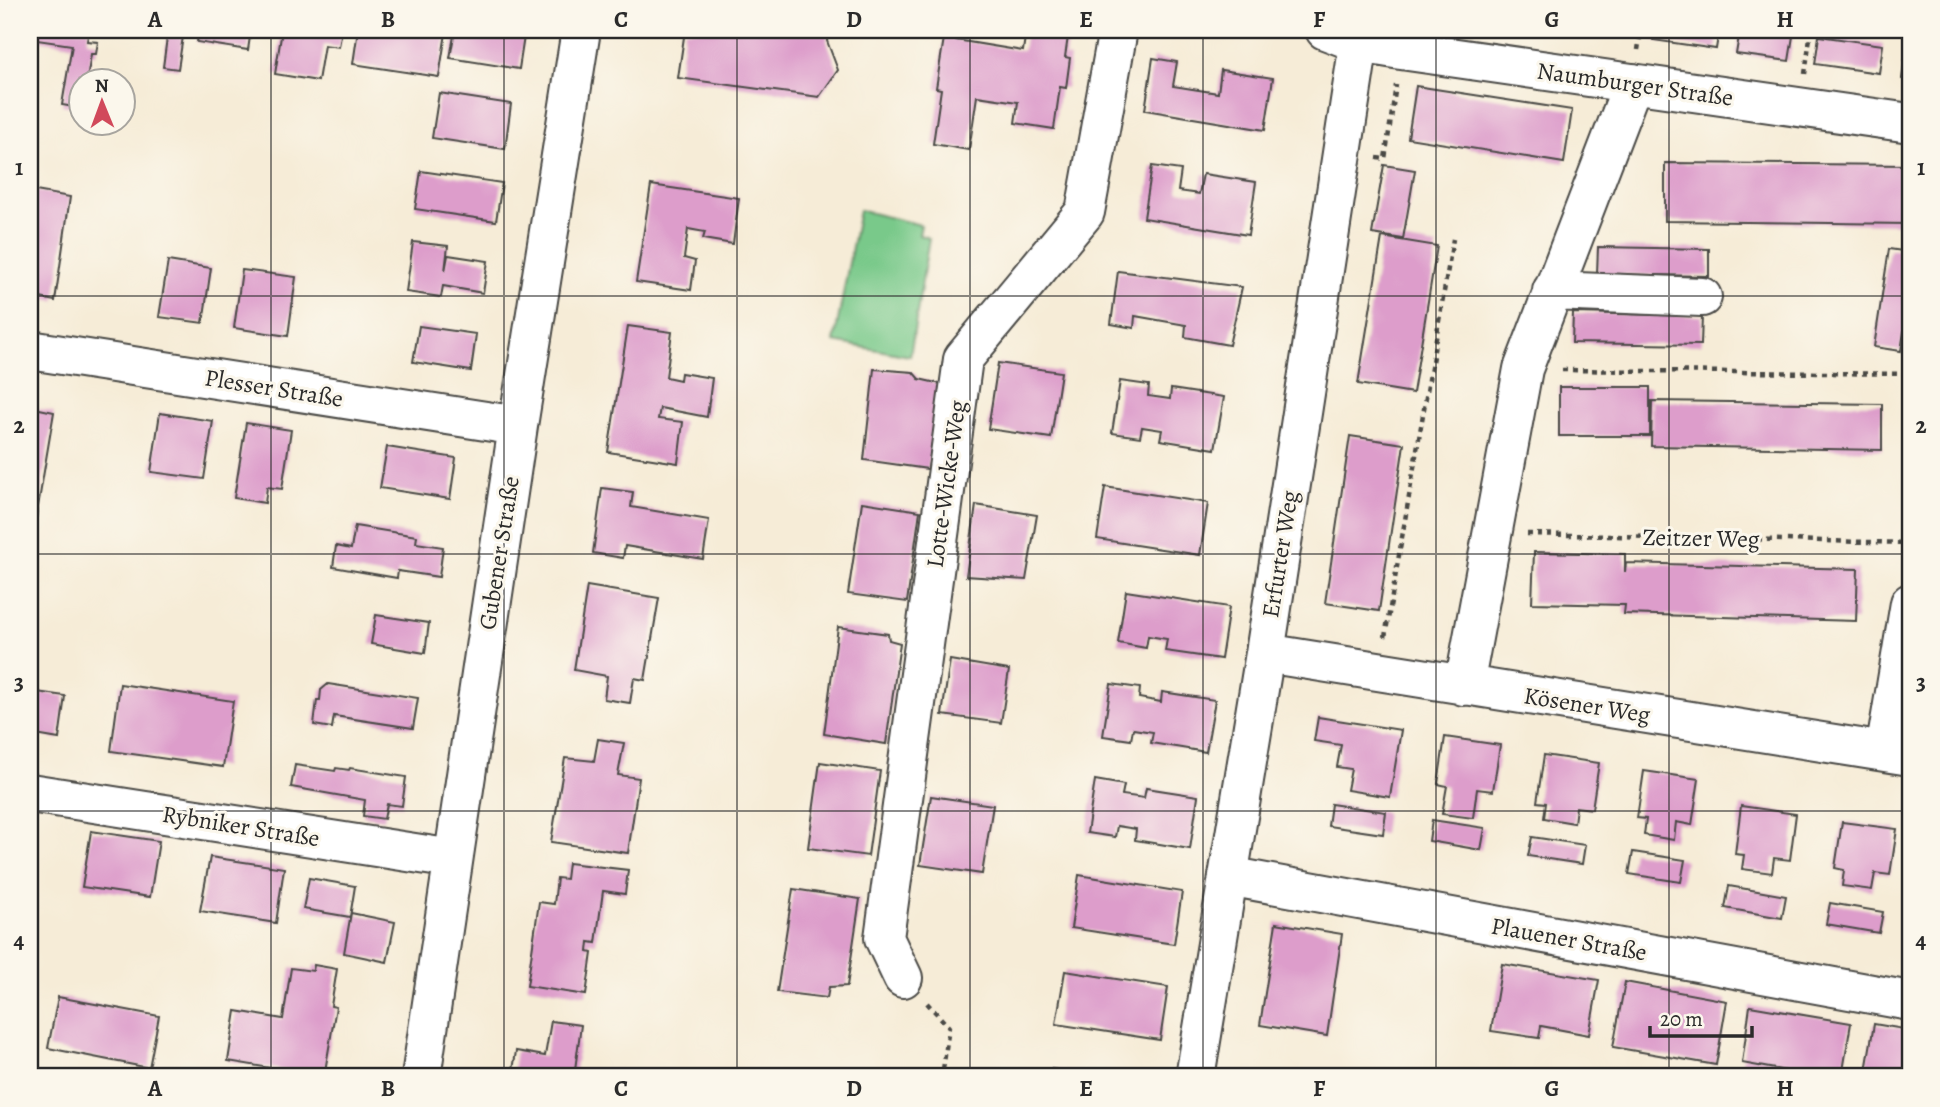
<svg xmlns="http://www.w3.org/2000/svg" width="1940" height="1107" viewBox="0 0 1940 1107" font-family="Alegreya,serif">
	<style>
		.green { fill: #79c98a; stroke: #527a5a; stroke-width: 2 }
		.building { fill: #dd9dcb }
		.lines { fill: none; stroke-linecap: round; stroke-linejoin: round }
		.minor-casing { stroke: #494845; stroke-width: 42 }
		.path { stroke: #494845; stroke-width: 4.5; stroke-dasharray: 5 5; stroke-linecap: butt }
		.minor { stroke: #fff; stroke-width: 38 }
		.grid { fill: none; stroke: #2b2b2b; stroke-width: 2; stroke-opacity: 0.55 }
		.labels { text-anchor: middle; stroke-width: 6; stroke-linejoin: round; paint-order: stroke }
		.street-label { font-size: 24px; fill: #2b2b2b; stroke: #fbf7ec }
		.neatline { fill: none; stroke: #2b2b2b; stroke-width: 2.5 }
		.grid-label { font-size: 23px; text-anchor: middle; font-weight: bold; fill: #2b2b2b }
	</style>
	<rect width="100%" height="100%" fill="#fbf7ec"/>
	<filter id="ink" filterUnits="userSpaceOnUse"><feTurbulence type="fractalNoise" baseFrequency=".0143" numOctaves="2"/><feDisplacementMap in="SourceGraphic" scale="14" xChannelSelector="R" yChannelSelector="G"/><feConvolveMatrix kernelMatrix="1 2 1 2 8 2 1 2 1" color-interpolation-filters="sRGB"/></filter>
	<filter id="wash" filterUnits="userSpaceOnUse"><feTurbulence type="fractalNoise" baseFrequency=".00686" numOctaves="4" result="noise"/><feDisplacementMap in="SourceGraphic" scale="28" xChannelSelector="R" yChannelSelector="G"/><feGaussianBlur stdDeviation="1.57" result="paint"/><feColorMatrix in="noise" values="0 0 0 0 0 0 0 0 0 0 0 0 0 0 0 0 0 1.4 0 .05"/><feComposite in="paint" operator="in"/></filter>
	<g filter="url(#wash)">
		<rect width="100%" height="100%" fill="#f6ecd7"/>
		<path class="green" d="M859 210 921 225 919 235 929 238 910 356 834 342Z"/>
		<g id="blocks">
			<path class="building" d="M30 30H89L87 41 98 42 96 54H91L87 80H80V108L62 105 72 45 30 39Z
				M168 30H184L178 69 163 67Z
				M199 30H251L248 50 197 42Z
				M282 30H342L339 47 324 45 318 81 275 74Z
				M358 30H424L446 33 439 77 353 64Z
				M455 30H525L519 69 450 58Z
				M685 30H829L827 41 838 70 819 97 678 78Z
				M914 30H948L947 37Z
				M1026 30H1069L1065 57 1070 58 1066 88 1060 87 1054 129 1015 123 1018 102 977 96 969 150 933 144 941 89 936 88 944 38 1023 51Z
				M1592 30H1625L1624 36Z
				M1654 30H1719L1716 49 1653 40Z
				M1740 30H1794L1789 61 1736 54Z
				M1909 31H1910V80L1902 79Z
				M1819 36 1883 45 1879 73 1815 64Z
				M1153 58 1177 62 1173 86 1218 93 1221 70 1273 78 1265 130 1145 110Z
				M1416 86 1572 110 1564 163 1408 138Z
				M439 93 511 104 505 149 432 138Z
				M1665 163 1910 165V224L1665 221Z
				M1384 165 1415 170 1403 239 1372 234Z
				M1152 166 1181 170 1178 191 1199 194 1203 174 1256 182 1248 235 1144 218Z
				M421 171 502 183 496 221 415 209Z
				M651 185 739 198 733 244 703 239 705 232 688 229 684 258 695 261 691 290 636 282Z
				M30 190 70 197 55 301 30 296Z
				M1382 237 1437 246 1413 393 1358 384Z
				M413 242 448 246 445 271 448 255 488 261 483 293 443 286 441 297 406 292Z
				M1598 247 1709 249V276L1597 274Z
				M1889 249 1910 252V293L1901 351 1874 347Z
				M168 261 211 268 203 323 159 317Z
				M242 270 296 277 288 336 234 328Z
				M1118 271 1242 287 1229 345 1185 337 1186 325 1135 316 1134 328 1111 324Z
				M1573 313 1702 316 1701 345 1572 343Z
				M419 326 476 334 471 371 413 362Z
				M628 326 672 332 666 377 680 380 681 373 712 378 707 417 660 408 658 419 683 422 678 463 608 452Z
				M998 363 1061 372 1051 438 988 429Z
				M874 369 913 372 919 379 941 384 928 469 864 460Z
				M1120 381 1149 385 1148 396 1170 399 1171 389 1224 397 1215 449 1160 440 1162 430 1142 427 1140 437 1112 433Z
				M1559 387H1650V436H1559Z
				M1652 401 1882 404V450L1651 446Z
				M30 407 54 412 31 548H30Z
				M160 413 213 421 204 479 151 472Z
				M246 423 291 430 282 489 267 487 265 503 234 498Z
				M1350 436 1404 444 1379 611 1325 603Z
				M387 447 456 458 450 499 380 488Z
				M1105 487 1208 503 1200 555 1097 539Z
				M602 488 633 492 631 507 709 520 703 559 625 546 623 558 593 553Z
				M862 502 920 511 907 602 848 594Z
				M976 505 1037 515 1026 580 966 576Z
				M355 526 417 536 416 543 443 547 439 577 398 571 397 578 333 567 336 546 351 549Z
				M1534 552 1625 554V572L1626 563 1858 569 1856 621 1624 614 1625 605 1532 603Z
				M587 586 659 598 645 680 634 678 630 703 604 699 607 676 574 670Z
				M1126 591 1229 607 1221 659 1165 651 1167 639 1148 636 1146 648 1118 643Z
				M376 615 429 623 425 653 371 644Z
				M838 627 888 634 889 640 900 643 886 744 824 734Z
				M950 660 1009 670 1001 723 942 715Z
				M120 684 233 701 223 767 111 751Z
				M328 684 418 698 413 728 334 716 332 728 314 725 317 700H320L321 690Z
				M1111 684 1140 688 1139 698 1161 702 1162 692 1215 700 1206 752 1151 743 1153 732 1133 729 1131 740 1103 736Z
				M30 691 65 696 59 739 30 734Z
				M1318 717 1401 730 1390 797 1347 790 1351 769 1337 767 1341 745 1314 741Z
				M1445 737 1500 745 1493 791 1477 789 1473 818 1442 814 1447 786 1438 784Z
				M598 739 624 743 618 775 639 778 628 853 551 842 565 758 594 761Z
				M1544 755 1599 763 1592 809 1576 807 1574 823 1544 818 1546 803 1537 802Z
				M820 762 880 771 868 856 808 848Z
				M295 765 335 771 336 768 349 770 350 768 406 777 402 806 387 804 384 819 363 816 365 800 291 787Z
				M1644 771 1699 779 1692 825 1676 822 1674 840 1644 835 1646 819 1637 818Z
				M1095 780 1124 785 1122 795 1144 798 1146 788 1198 796 1190 849 1135 840 1136 829 1117 826 1115 837 1087 833Z
				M931 796 993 805 982 874 920 865Z
				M1331 804 1386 812 1383 834 1328 826Z
				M1741 806 1796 814 1790 860 1774 858 1772 873 1742 869 1744 855 1735 854Z
				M1432 820 1485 828 1481 850 1429 841Z
				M1842 822 1897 829 1890 875 1875 873 1872 890 1842 886 1844 870 1835 868Z
				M91 831 159 841 150 897 82 887Z
				M1532 837 1585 845 1582 864 1528 856Z
				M1633 852 1685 860 1681 882 1629 874Z
				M210 857 284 868 276 923 200 911Z
				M568 863 628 870 625 894 603 891 596 943 589 942 588 952 592 953 586 995 527 986 539 902 554 904 557 878 566 879Z
				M1079 875 1182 892 1174 944 1071 928Z
				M309 878 355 886 350 917 303 909Z
				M1729 886 1786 896 1782 918 1725 908Z
				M793 889 860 899 847 986 829 987 827 998 777 992Z
				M1830 903 1883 912 1879 933 1826 924Z
				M351 913 395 922 387 962 344 953Z
				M1276 923 1342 934 1327 1036 1260 1025Z
				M1502 964 1599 980 1589 1035 1541 1026 1539 1038 1491 1031Z
				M314 965 337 969 331 1006 336 1007 324 1077 228 1061 236 1011 283 1019 291 968 313 971Z
				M1065 971 1168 987 1160 1040 1056 1024Z
				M1625 982 1727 1001 1716 1065 1613 1047Z
				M58 997 159 1016 149 1068 48 1048Z
				M1750 1006 1851 1023 1842 1077H1819L1742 1063Z
				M551 1021 581 1025 574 1077H512L516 1051 545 1056Z
				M1874 1024 1910 1030V1077H1865Z
				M1052 1069 1092 1076V1077H1050Z"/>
		</g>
	</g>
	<g filter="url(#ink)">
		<use href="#blocks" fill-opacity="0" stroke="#494845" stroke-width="2"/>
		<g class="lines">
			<defs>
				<path id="minor" d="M1325 30 1359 43 1401 50 1910 123
					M1552 291 1702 297
					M30 350 518 426
					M1265 653 1910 756
					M1464 686 1523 369 1633 83
					M1885 752 1910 603
					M30 793 453 859
					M1228 876 1910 1001
					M903 978 884 938 963 359 1085 212 1118 30
					M421 1077 518 426 581 30
					M1195 1077 1265 653 1361 30"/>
			</defs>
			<use href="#minor" class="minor-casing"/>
			<path class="path" d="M1638 50 1641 30
				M1805 74 1811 30
				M1377 158 1385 159 1396 85
				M1562 370 1910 374
				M1527 534 1910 543
				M1385 637 1453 239
				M927 1003 949 1027 942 1077"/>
			<use href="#minor" class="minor"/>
		</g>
	</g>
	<path class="grid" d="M271 30V1077M504 30V1077M737 30V1077M970 30V1077M1203 30V1077M1436 30V1077M1669 30V1077M30 296H1910M30 554H1910M30 811H1910"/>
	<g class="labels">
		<g class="street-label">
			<text transform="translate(1635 84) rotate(8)" y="8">Naumburger Straße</text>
			<text transform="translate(274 388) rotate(9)" y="8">Plesser Straße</text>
			<text transform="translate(946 484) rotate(-82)" y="8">Lotte-Wicke-Weg</text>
			<text transform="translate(1701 538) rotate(1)" y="8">Zeitzer Weg</text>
			<text transform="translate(499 553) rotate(-81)" y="8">Gubener Straße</text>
			<text transform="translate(1280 554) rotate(-81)" y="8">Erfurter Weg</text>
			<text transform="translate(1587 705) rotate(9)" y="8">Kösener Weg</text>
			<text transform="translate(241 826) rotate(9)" y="8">Rybniker Straße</text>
			<text transform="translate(1569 939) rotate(10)" y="8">Plauener Straße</text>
		</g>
	</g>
	<rect width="1940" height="1107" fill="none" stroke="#fbf7ec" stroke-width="77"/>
	<g transform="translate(102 102) rotate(359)"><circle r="33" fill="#fbf7ec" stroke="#a8a59f" stroke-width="2"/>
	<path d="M0-5L12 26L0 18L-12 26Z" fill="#d1495b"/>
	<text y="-10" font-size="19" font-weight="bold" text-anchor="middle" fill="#2b2b2b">N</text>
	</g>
	<path d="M1650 1026v10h102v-10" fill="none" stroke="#2b2b2b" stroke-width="3.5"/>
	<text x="1660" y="1026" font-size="21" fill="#2b2b2b" stroke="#fbf7ec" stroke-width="5" paint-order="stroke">20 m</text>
	<rect x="38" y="38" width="1864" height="1030" class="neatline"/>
	<g class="grid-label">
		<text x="155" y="27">A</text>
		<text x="388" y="27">B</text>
		<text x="621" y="27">C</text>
		<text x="854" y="27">D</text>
		<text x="1086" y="27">E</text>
		<text x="1319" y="27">F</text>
		<text x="1552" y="27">G</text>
		<text x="1785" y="27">H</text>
		<text x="19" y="175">1</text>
		<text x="1921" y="175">1</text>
		<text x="19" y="433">2</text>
		<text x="1921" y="433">2</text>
		<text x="19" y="690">3</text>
		<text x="1921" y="690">3</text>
		<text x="19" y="948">4</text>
		<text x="1921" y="948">4</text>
		<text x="155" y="1096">A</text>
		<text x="388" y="1096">B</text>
		<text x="621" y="1096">C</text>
		<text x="854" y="1096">D</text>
		<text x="1086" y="1096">E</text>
		<text x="1319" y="1096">F</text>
		<text x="1552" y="1096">G</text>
		<text x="1785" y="1096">H</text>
	</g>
</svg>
